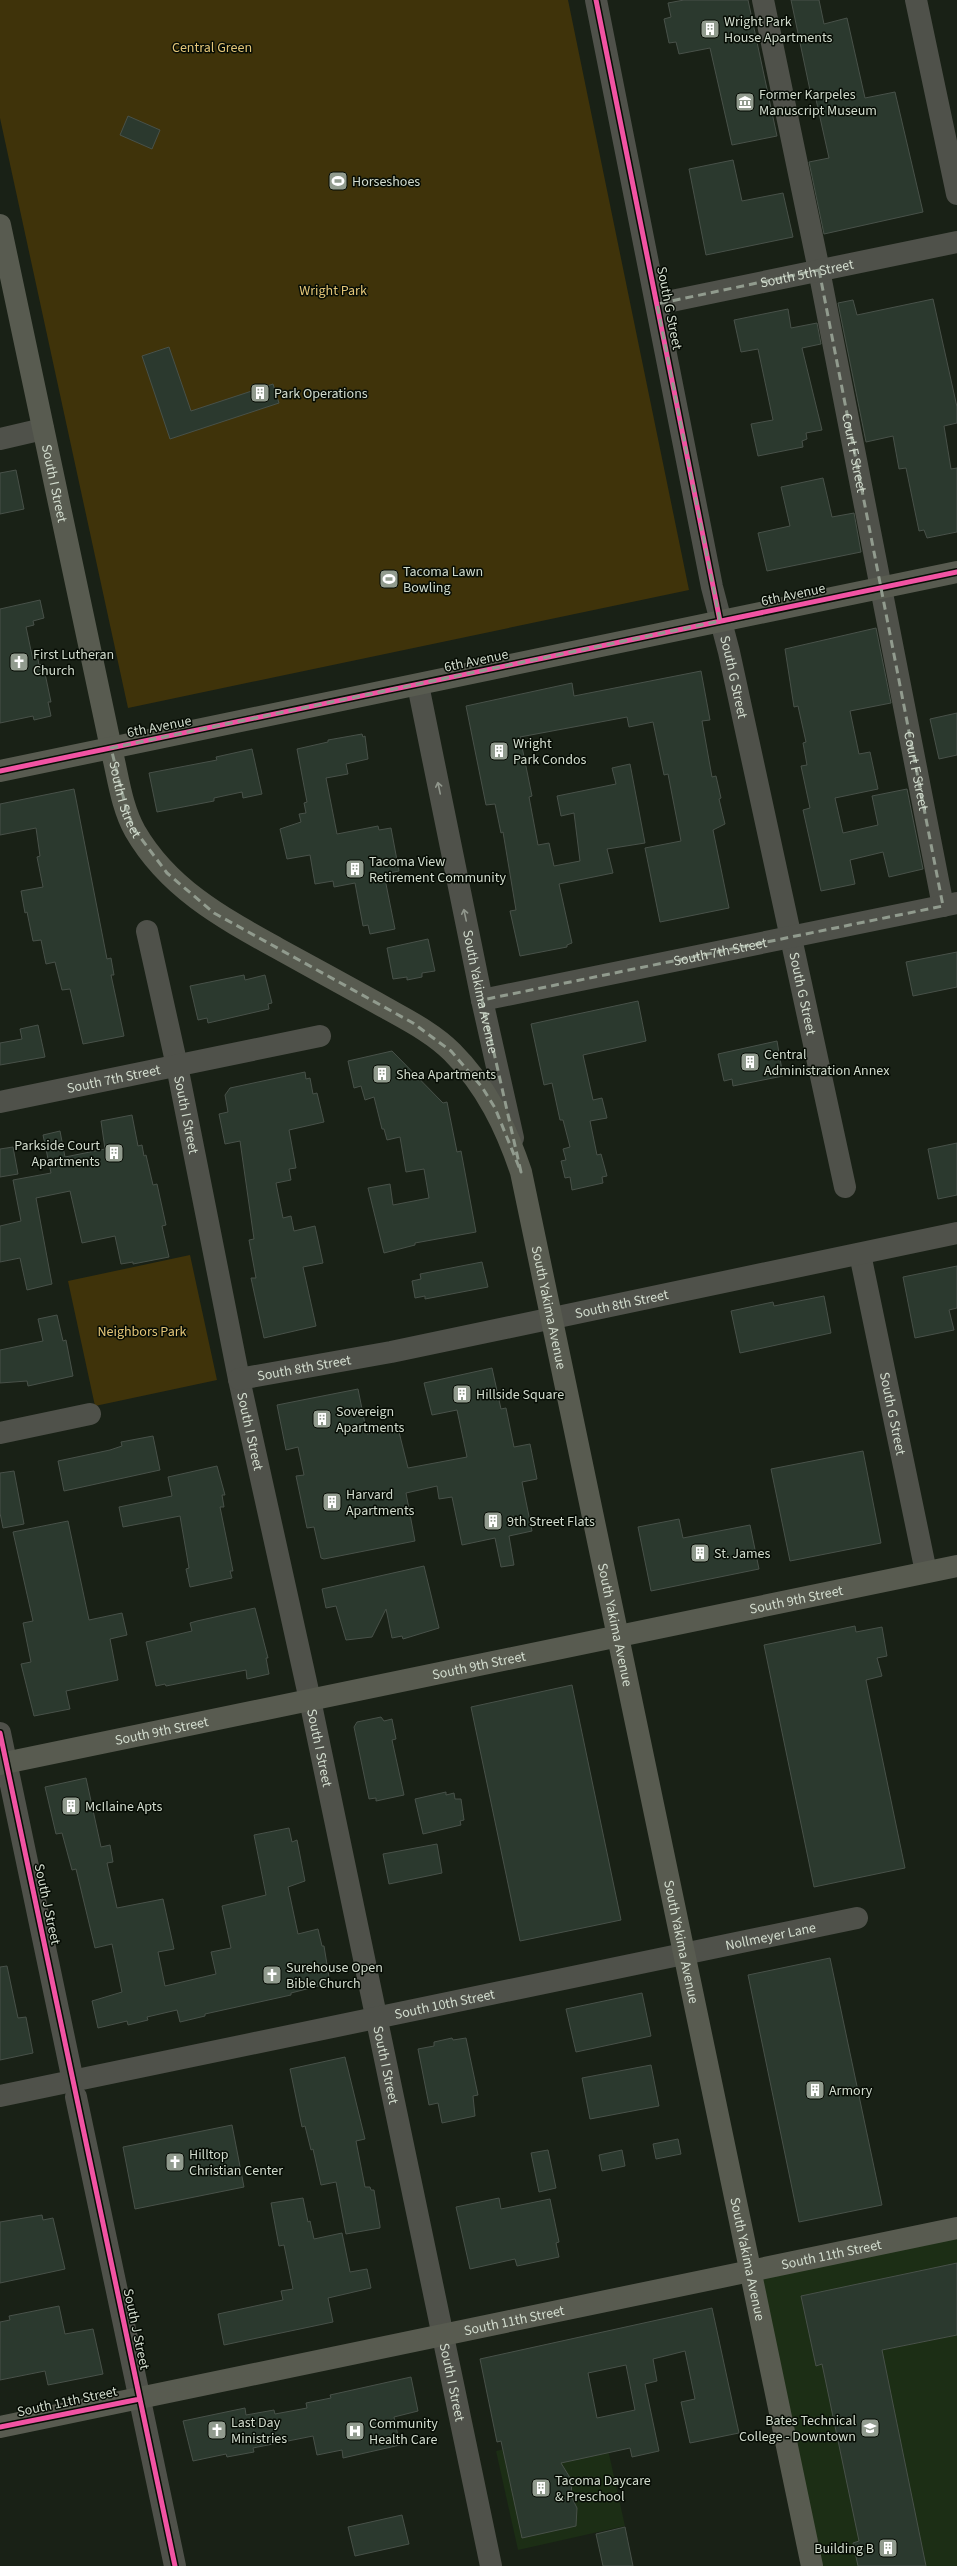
<svg xmlns="http://www.w3.org/2000/svg" width="957" height="2566" viewBox="0 0 957 2566" font-family="'Source Sans 3',sans-serif">
	<style>
		.built { fill: #1c2e15 }
		.green { fill: #3f330a }
		.building { fill: #2b392e; stroke: #485149; fill-rule: evenodd }
		.lines { fill: none; stroke-linecap: round; stroke-linejoin: round }
		.minor { stroke: #4f514a; stroke-width: 22 }
		.major { stroke: #585b50; stroke-width: 22 }
		.cycleway-casing { stroke: #070d05; stroke-width: 8 }
		.cycleway { stroke: #f153a3; stroke-width: 5 }
		.oneway { stroke: #90968c }
		.marked { fill: none; stroke: #919b8e; stroke-width: 3; stroke-dasharray: 8 5; stroke-linejoin: round }
		.labels { text-anchor: middle; stroke-width: 3; stroke-linejoin: round; paint-order: stroke }
		.poi-label { font-size: 14px; fill: #d2dcce; stroke: #070d05; text-anchor: start }
		.park-label { font-size: 14px; fill: #e3c578; stroke: #070d05 }
		.street-label { font-size: 14px; fill: #d2dcce; stroke: #070d05 }
	</style>
	<rect width="100%" height="100%" fill="#192116"/>
	<path class="built" d="M957 2228V2566H812L750 2271Z
		M603 2427 625 2526 518 2550 496 2451Z"/>
	<path class="green" d="M0 0H568L689 590 128 708 0 118Z
		M190 1255 217 1380 95 1406 68 1281Z"/>
	<path class="building" d="M684 0H748L777 136 732 145 710 48 679 54 676 42 669 43 664 19 671 17 668 3Z
		M791 0H819L824 24 847 18 865 98 895 92 923 212 824 234 809 162 829 158 815 95H811Z
		M128 116 160 130 152 149 120 135Z
		M733 160 742 201 783 193 793 237 706 255 689 169Z
		M933 299 957 407V423L944 426 951 469 957 468V532L927 538 924 530 919 531 906 468 899 469 893 436 866 442 838 303 853 300 857 315Z
		M788 309 791 328 817 323 821 344 802 348 822 430 806 433 807 439 802 441 803 447 758 456 751 424 773 420 758 349 741 352 734 320Z
		M169 347 191 411 273 384 279 403 170 439 142 356Z
		M16 470 24 509 0 514V473Z
		M823 478 832 517 854 513 861 552 767 571 758 533 790 526 781 487Z
		M40 600 44 618 33 621 34 625 26 627 33 660 38 659 39 665 43 664 51 702H48L51 716 34 720 33 716 0 723V609Z
		M876 628 891 703 850 711 859 754 870 752 878 789 835 798 843 833 878 825 872 796 907 789 923 869 889 877 883 852 850 860 855 884 821 891 803 810 810 808 801 766 807 765 803 743 806 742 798 706 794 707 785 649Z
		M701 671 710 720 702 721 712 777 716 776 721 798 719 799 725 824 713 830 729 908 660 922 645 848 681 841 668 774 664 775 653 722 629 727 627 717 520 737 532 796 529 797 538 845 549 843 554 866 580 861 574 813 561 816 557 796 616 784 612 768 630 764 645 843 607 849 613 873 559 884 572 943 567 945V947L520 956 510 911 516 910 503 832 501 833 495 804 486 805 466 706 572 683 574 696Z
		M957 713V755L939 759 930 719Z
		M362 734 363 737 365 736 368 759 346 764 348 774 326 778 337 834 378 826 379 830 391 828 399 871 384 874 395 929 370 934 368 925 363 926 355 883 334 887 333 881 315 884 310 855 287 859 280 829 301 822 299 814 306 813 304 803 307 802 297 749 328 742V740Z
		M252 749 262 794 243 798 242 792 214 798V801L157 812 149 773 217 760 216 757Z
		M74 789 107 959 111 958 114 975H111L124 1036 83 1044 70 989 62 990 55 962 46 964 41 940 33 941 27 912 25 913 21 891 43 887 37 857 40 856 36 828 0 835V804Z
		M428 939 435 971 422 973V977L407 980V977L393 979 387 948Z
		M957 952V987L913 996 906 962Z
		M244 975 245 980 265 975 272 1003 268 1004 269 1009 208 1023 207 1018 198 1020 190 986Z
		M638 1001 646 1041 583 1055 593 1100 602 1098 607 1118 590 1121 597 1155 601 1154 607 1176 602 1177 603 1183 572 1190 570 1177 565 1178 561 1161 566 1160 563 1149 570 1147 563 1120H560L552 1083 544 1085 531 1024Z
		M38 1025 45 1057 0 1065V1043L22 1039 20 1029Z
		M777 1041 783 1076 733 1086 732 1079 724 1081 718 1054Z
		M392 1051 443 1103 447 1102 457 1152 461 1151 476 1232 415 1243V1245L384 1253 368 1188 390 1184 393 1205 429 1198 424 1169 406 1172 400 1137 387 1140 384 1129H382L374 1097 365 1100 361 1086 354 1088 348 1061Z
		M305 1072 306 1079 310 1078 313 1094 317 1093 324 1122 289 1130 296 1168 289 1169 291 1180 276 1183 283 1218 291 1216 294 1231 315 1226 323 1263 303 1267 316 1326 264 1338 251 1278H256L249 1240 254 1239 240 1141 225 1144 219 1114 228 1112 225 1095 230 1088Z
		M132 1115 138 1146 142 1145 144 1156 146 1155 153 1185 157 1184 166 1225 162 1226 169 1257 133 1264V1262L121 1264 115 1236 82 1243 70 1191 36 1198 52 1284 27 1290 20 1258 0 1262V1226L21 1221 13 1180 51 1173 43 1135 60 1131 65 1157 105 1149 101 1121Z
		M957 1143V1195L938 1199 928 1149Z
		M13 1147 18 1174 0 1177V1149Z
		M482 1262 488 1287 425 1299V1296L415 1298 412 1281 421 1279 420 1274Z
		M957 1266V1308L949 1310 954 1330 915 1338 903 1277Z
		M824 1296 831 1333 740 1353 731 1311 773 1302 774 1306Z
		M57 1315 63 1341 66 1340 73 1376 28 1386 27 1381 0 1383V1350L43 1341 38 1319Z
		M492 1368 501 1409 506 1408 514 1447 530 1444 537 1479 522 1482 532 1531 509 1536 514 1565 501 1567 495 1538 462 1545 452 1497 439 1499 437 1486 406 1493 415 1541 324 1559 321 1558 314 1527 307 1528 296 1476 304 1475 298 1447 286 1450 277 1405 358 1389 367 1434 398 1428 408 1468 467 1457 457 1410 432 1415 424 1383Z
		M153 1436 160 1470 64 1491 58 1461 110 1450 122 1446 121 1442Z
		M863 1451 881 1543 790 1561 771 1469Z
		M217 1466 225 1495H222L224 1507H220L233 1571H230L232 1578 190 1587 186 1569 189 1568 180 1516 123 1527 119 1507 172 1496 168 1477Z
		M14 1471 24 1524 3 1528 0 1513V1473Z
		M679 1519 683 1538 750 1525 759 1569 651 1591 638 1527Z
		M68 1521 89 1620 122 1613 127 1635 110 1639 118 1680 66 1691 70 1709 34 1716 21 1664 31 1662 23 1623 33 1621 13 1532Z
		M424 1566 439 1628 403 1639 402 1636 392 1638 386 1609 372 1637 346 1640 336 1606 326 1608 322 1589Z
		M255 1608 268 1658H266L269 1674 247 1679 246 1670 166 1686 165 1684 156 1686 146 1642 192 1631 190 1623 197 1621Z
		M855 1626 856 1632 882 1627 887 1656 877 1658 882 1676 866 1680 905 1868 814 1887 764 1645Z
		M572 1685 621 1920 520 1941 471 1707Z
		M381 1717 384 1721 392 1719 396 1739 392 1740 404 1795 376 1801V1798L369 1799 354 1727 357 1722Z
		M86 1778 101 1847 110 1845 113 1862 107 1863 117 1908 163 1899 174 1949 158 1952 165 1986 216 1974 211 1952 231 1948 222 1906 266 1895 254 1835 289 1828 292 1842 297 1840 305 1881 288 1887 298 1934 318 1929 322 1946H324L330 1983 291 1993V1995L205 2014V2016L180 2022 177 2010 147 2017 148 2020 128 2025 127 2021 98 2028 92 2001 122 1992 112 1944 95 1948 76 1869 72 1870 62 1833 56 1834 45 1787Z
		M446 1792V1795L454 1793 455 1799H461L464 1820 460 1821 461 1825 423 1834 415 1799Z
		M437 1844 442 1873 389 1884 383 1854Z
		M830 1958 882 2205 799 2222 748 1975Z
		M7 1966 18 2018 26 2017 33 2053 0 2060V1967Z
		M642 1993 651 2036 576 2052 566 2009Z
		M452 2038 453 2040 466 2038 478 2095 473 2096 475 2116 442 2123 438 2103 429 2105 418 2049 434 2046V2042Z
		M345 2057 365 2139 356 2141 365 2187H370L371 2190H374L380 2226V2228L346 2234 336 2182 321 2185 313 2149 311 2150 305 2126 302 2127 290 2069Z
		M651 2065 659 2106 590 2119 582 2078Z
		M232 2125 244 2187 135 2209 123 2147Z
		M678 2139 681 2154 656 2159 653 2144Z
		M548 2150 556 2188 539 2192 531 2153Z
		M622 2150 625 2166 602 2171 599 2155Z
		M303 2198 308 2222 310 2221 314 2239 342 2233 350 2272 367 2269 371 2288 328 2298 333 2322 224 2345 218 2314 283 2300 281 2291 293 2289 284 2245 279 2246 271 2203Z
		M499 2198 501 2209 550 2199 559 2242 556 2243 559 2257 517 2266 515 2259 470 2269 456 2207Z
		M42 2215 43 2220 53 2218 65 2269 0 2283V2222Z
		M957 2263V2335L882 2350 926 2566H858L853 2543 859 2541 822 2364 816 2366 801 2296Z
		M59 2306 65 2334 93 2329 103 2374 48 2385 45 2371 0 2380V2322L10 2320 9 2316Z
		M712 2308 739 2433 690 2443 681 2402 695 2399 685 2351 653 2359 657 2381 645 2384 659 2451 632 2457 630 2448 561 2463 572 2481 571 2496 577 2508 576 2526 522 2538 501 2441 497 2442 480 2359ZM626 2365 635 2410 597 2418 588 2373Z
		M411 2377 418 2411 394 2417 400 2445 343 2458 342 2450 317 2455 313 2436 253 2448 254 2452 227 2457 226 2454 193 2461 183 2421 245 2408 246 2415 274 2410 275 2414 307 2408 306 2403 331 2398 330 2395Z
		M402 2515 409 2544 355 2556 348 2527Z
		M625 2527 633 2566H603L596 2534Z"/>
	<g class="lines">
		<g class="minor">
			<path id="s1" d="M596 0 712 587 729 652 845 1187"/>
			<path id="s2" d="M763 0 819 270 943 906"/>
			<path d="M916 0 957 194"/>
			<path id="s3" d="M657 304 957 242"/>
			<path d="M0 439 43 429"/>
			<path id="s4" d="M418 685 482 1000 513 1138"/>
			<path id="s5" d="M147 931 177 1066 239 1379 310 1700 491 2566"/>
			<path id="s6" d="M482 1000 957 903"/>
			<path id="s7" d="M0 1102 320 1036"/>
			<path id="s8" d="M860 1254 926 1572"/>
			<path id="s9" d="M239 1379 391 1352 957 1233"/>
			<path d="M0 1433 90 1414"/>
			<path d="M0 1733 73 2081"/>
			<path id="s10" d="M0 2096 857 1918"/>
			<path d="M76 2097 175 2566"/>
		</g>
		<g class="major">
			<path id="s11" d="M0 225 111 748C118 775 121 806 135 831 168 888 221 917 277 948 310 966 344 985 377 1003 403 1018 431 1031 452 1052 486 1086 506 1127 521 1172L812 2566"/>
			<path d="M0 771 957 572"/>
			<path id="s12" d="M0 1764 957 1566"/>
			<path id="s13" d="M0 2427 957 2228"/>
		</g>
		<defs>
			<path id="cycleway" d="M596 0 720 621
				M0 771 957 572
				M0 1733 175 2566
				M0 2427 140 2399"/>
		</defs>
		<use href="#cycleway" class="cycleway-casing"/>
		<use href="#cycleway" class="cycleway"/>
	</g>
	<defs><path id="oneway-shaft" d="M-6 0H5M1.5-3L5.5 0L1.5 3" fill="none" stroke-width="1.6" stroke-linecap="round" stroke-linejoin="round"/></defs>
	<g class="oneway">
		<use href="#oneway-shaft" transform="translate(439 788) rotate(-102)"/>
		<use href="#oneway-shaft" transform="translate(465 915) rotate(-102)"/>
	</g>
	<path class="marked" d="M819 270 943 906 482 1000 521 1172 495 1108 482 1087 451 1051 413 1023 214 913 167 873 134 829 126 808 111 748 720 621 657 304Z"/>
	<defs>
		<symbol id="building-square" viewBox="-11 -11 22 22"><rect x="-9" y="-9" width="18" height="18" rx="4" fill="#919b8e" stroke="#070d05"/><path d="M-4-6H4V6H1V3H-1V6H-4ZM-2.5-4.3h1.7v1.8h-1.7ZM.8-4.3h1.7v1.8H.8ZM-2.5-1h1.7V.8h-1.7ZM.8-1h1.7V.8H.8Z" fill="#fff"/></symbol>
		<symbol id="museum-square" viewBox="-11 -11 22 22"><rect x="-9" y="-9" width="18" height="18" rx="4" fill="#919b8e" stroke="#070d05"/><path d="M0-6L6-3V-2H-6V-3ZM-5-1h2V3h-2ZM-1-1h2V3h-2ZM3-1h2V3H3ZM-6 4H6V6H-6Z" fill="#fff"/></symbol>
		<symbol id="stadium-square" viewBox="-11 -11 22 22"><rect x="-9" y="-9" width="18" height="18" rx="4" fill="#919b8e" stroke="#070d05"/><path d="M0-5a6.5 5 0 1 0 0 10a6.5 5 0 1 0 0-10ZM-3.5-1.8h7v3.6h-7Z" fill="#fff"/></symbol>
		<symbol id="church-square" viewBox="-11 -11 22 22"><rect x="-9" y="-9" width="18" height="18" rx="4" fill="#919b8e" stroke="#070d05"/><path d="M-1.2-6h2.4v3.5h3.3v2.4h-3.3V6h-2.4V-.1h-3.3v-2.4h3.3Z" fill="#fff"/></symbol>
		<symbol id="university-square" viewBox="-11 -11 22 22"><rect x="-9" y="-9" width="18" height="18" rx="4" fill="#919b8e" stroke="#070d05"/><path d="M0-5L7-2L0 1L-7-2ZM-4 1L0 2.5L4 1V4Q0 6-4 4Z" fill="#fff"/></symbol>
		<symbol id="hospital-square" viewBox="-11 -11 22 22"><rect x="-9" y="-9" width="18" height="18" rx="4" fill="#919b8e" stroke="#070d05"/><path d="M-5-5h3v3.5h4V-5h3V5h-3V1.5h-4V5h-3Z" fill="#fff"/></symbol>
	</defs>
	<g fill-rule="evenodd">
		<use href="#building-square" x="699" y="18" width="22" height="22"/>
		<use href="#museum-square" x="734" y="91" width="22" height="22"/>
		<use href="#stadium-square" x="327" y="170" width="22" height="22"/>
		<use href="#building-square" x="249" y="382" width="22" height="22"/>
		<use href="#stadium-square" x="378" y="568" width="22" height="22"/>
		<use href="#church-square" x="8" y="651" width="22" height="22"/>
		<use href="#building-square" x="488" y="740" width="22" height="22"/>
		<use href="#building-square" x="344" y="858" width="22" height="22"/>
		<use href="#building-square" x="739" y="1051" width="22" height="22"/>
		<use href="#building-square" x="371" y="1063" width="22" height="22"/>
		<use href="#building-square" x="103" y="1142" width="22" height="22"/>
		<use href="#building-square" x="451" y="1383" width="22" height="22"/>
		<use href="#building-square" x="311" y="1408" width="22" height="22"/>
		<use href="#building-square" x="321" y="1491" width="22" height="22"/>
		<use href="#building-square" x="482" y="1510" width="22" height="22"/>
		<use href="#building-square" x="689" y="1542" width="22" height="22"/>
		<use href="#building-square" x="60" y="1795" width="22" height="22"/>
		<use href="#church-square" x="261" y="1964" width="22" height="22"/>
		<use href="#building-square" x="804" y="2079" width="22" height="22"/>
		<use href="#church-square" x="164" y="2151" width="22" height="22"/>
		<use href="#university-square" x="859" y="2417" width="22" height="22"/>
		<use href="#church-square" x="206" y="2419" width="22" height="22"/>
		<use href="#hospital-square" x="344" y="2420" width="22" height="22"/>
		<use href="#building-square" x="530" y="2477" width="22" height="22"/>
		<use href="#building-square" x="877" y="2537" width="22" height="22"/>
	</g>
	<g class="labels">
		<g class="poi-label">
			<text x="724" y="26">Wright Park<tspan x="724" dy="16">House Apartments</tspan></text>
			<text x="759" y="99">Former Karpeles<tspan x="759" dy="16">Manuscript Museum</tspan></text>
			<text x="352" y="186">Horseshoes</text>
			<text x="274" y="398">Park Operations</text>
			<text x="403" y="576">Tacoma Lawn<tspan x="403" dy="16">Bowling</tspan></text>
			<text x="33" y="659">First Lutheran<tspan x="33" dy="16">Church</tspan></text>
			<text x="513" y="748">Wright<tspan x="513" dy="16">Park Condos</tspan></text>
			<text x="369" y="866">Tacoma View<tspan x="369" dy="16">Retirement Community</tspan></text>
			<text x="764" y="1059">Central<tspan x="764" dy="16">Administration Annex</tspan></text>
			<text x="396" y="1079">Shea Apartments</text>
			<text x="100" y="1150" text-anchor="end">Parkside Court<tspan x="100" dy="16">Apartments</tspan></text>
			<text x="476" y="1399">Hillside Square</text>
			<text x="336" y="1416">Sovereign<tspan x="336" dy="16">Apartments</tspan></text>
			<text x="346" y="1499">Harvard<tspan x="346" dy="16">Apartments</tspan></text>
			<text x="507" y="1526">9th Street Flats</text>
			<text x="714" y="1558">St. James</text>
			<text x="85" y="1811">McIlaine Apts</text>
			<text x="286" y="1972">Surehouse Open<tspan x="286" dy="16">Bible Church</tspan></text>
			<text x="829" y="2095">Armory</text>
			<text x="189" y="2159">Hilltop<tspan x="189" dy="16">Christian Center</tspan></text>
			<text x="856" y="2425" text-anchor="end">Bates Technical<tspan x="856" dy="16">College - Downtown</tspan></text>
			<text x="231" y="2427">Last Day<tspan x="231" dy="16">Ministries</tspan></text>
			<text x="369" y="2428">Community<tspan x="369" dy="16">Health Care</tspan></text>
			<text x="555" y="2485">Tacoma Daycare<tspan x="555" dy="16">&amp; Preschool</tspan></text>
			<text x="874" y="2553" text-anchor="end">Building B</text>
		</g>
		<g class="park-label">
			<text x="212" y="52">Central Green</text>
			<text x="333" y="295">Wright Park</text>
			<text x="142" y="1336">Neighbors Park</text>
		</g>
		<g class="street-label">
			<text dy="5" stroke="none"><textPath href="#s3" startOffset="153">South 5th Street</textPath></text>
			<text transform="translate(670 308) rotate(79)" y="5">South G Street</text>
			<text dy="5" stroke="none"><textPath href="#s2" startOffset="462">Court F Street</textPath></text>
			<text dy="5" stroke="none"><textPath href="#s11" startOffset="264">South I Street</textPath></text>
			<text transform="translate(793 594) rotate(-12)" y="5">6th Avenue</text>
			<text transform="translate(476 660) rotate(-12)" y="5">6th Avenue</text>
			<text dy="5" stroke="none"><textPath href="#s1" startOffset="691">South G Street</textPath></text>
			<text transform="translate(159 726) rotate(-11)" y="5">6th Avenue</text>
			<text dy="5" stroke="none"><textPath href="#s2" startOffset="786">Court F Street</textPath></text>
			<text dy="5" stroke="none"><textPath href="#s11" startOffset="588">South I Street</textPath></text>
			<text dy="5" stroke="none"><textPath href="#s6" startOffset="243">South 7th Street</textPath></text>
			<text dy="5" stroke="none"><textPath href="#s4" startOffset="313">South Yakima Avenue</textPath></text>
			<text dy="5" stroke="none"><textPath href="#s1" startOffset="1015">South G Street</textPath></text>
			<text dy="5" stroke="none"><textPath href="#s7" startOffset="116">South 7th Street</textPath></text>
			<text dy="5" stroke="none"><textPath href="#s5" startOffset="188">South I Street</textPath></text>
			<text dy="5" stroke="none"><textPath href="#s9" startOffset="390">South 8th Street</textPath></text>
			<text dy="5" stroke="none"><textPath href="#s11" startOffset="1290">South Yakima Avenue</textPath></text>
			<text dy="5" stroke="none"><textPath href="#s9" startOffset="66">South 8th Street</textPath></text>
			<text dy="5" stroke="none"><textPath href="#s8" startOffset="163">South G Street</textPath></text>
			<text dy="5" stroke="none"><textPath href="#s5" startOffset="511">South I Street</textPath></text>
			<text dy="5" stroke="none"><textPath href="#s12" startOffset="813">South 9th Street</textPath></text>
			<text dy="5" stroke="none"><textPath href="#s11" startOffset="1614">South Yakima Avenue</textPath></text>
			<text dy="5" stroke="none"><textPath href="#s12" startOffset="489">South 9th Street</textPath></text>
			<text dy="5" stroke="none"><textPath href="#s12" startOffset="165">South 9th Street</textPath></text>
			<text dy="5" stroke="none"><textPath href="#s5" startOffset="835">South I Street</textPath></text>
			<text transform="translate(48 1904) rotate(78)" y="5">South J Street</text>
			<text dy="5" stroke="none"><textPath href="#s10" startOffset="787">Nollmeyer Lane</textPath></text>
			<text dy="5" stroke="none"><textPath href="#s11" startOffset="1938">South Yakima Avenue</textPath></text>
			<text dy="5" stroke="none"><textPath href="#s10" startOffset="454">South 10th Street</textPath></text>
			<text dy="5" stroke="none"><textPath href="#s5" startOffset="1159">South I Street</textPath></text>
			<text dy="5" stroke="none"><textPath href="#s13" startOffset="849">South 11th Street</textPath></text>
			<text dy="5" stroke="none"><textPath href="#s11" startOffset="2262">South Yakima Avenue</textPath></text>
			<text dy="5" stroke="none"><textPath href="#s13" startOffset="525">South 11th Street</textPath></text>
			<text transform="translate(137 2329) rotate(78)" y="5">South J Street</text>
			<text dy="5" stroke="none"><textPath href="#s5" startOffset="1483">South I Street</textPath></text>
			<text transform="translate(67 2401) rotate(-12)" y="5">South 11th Street</text>
		</g>
	</g>
</svg>
